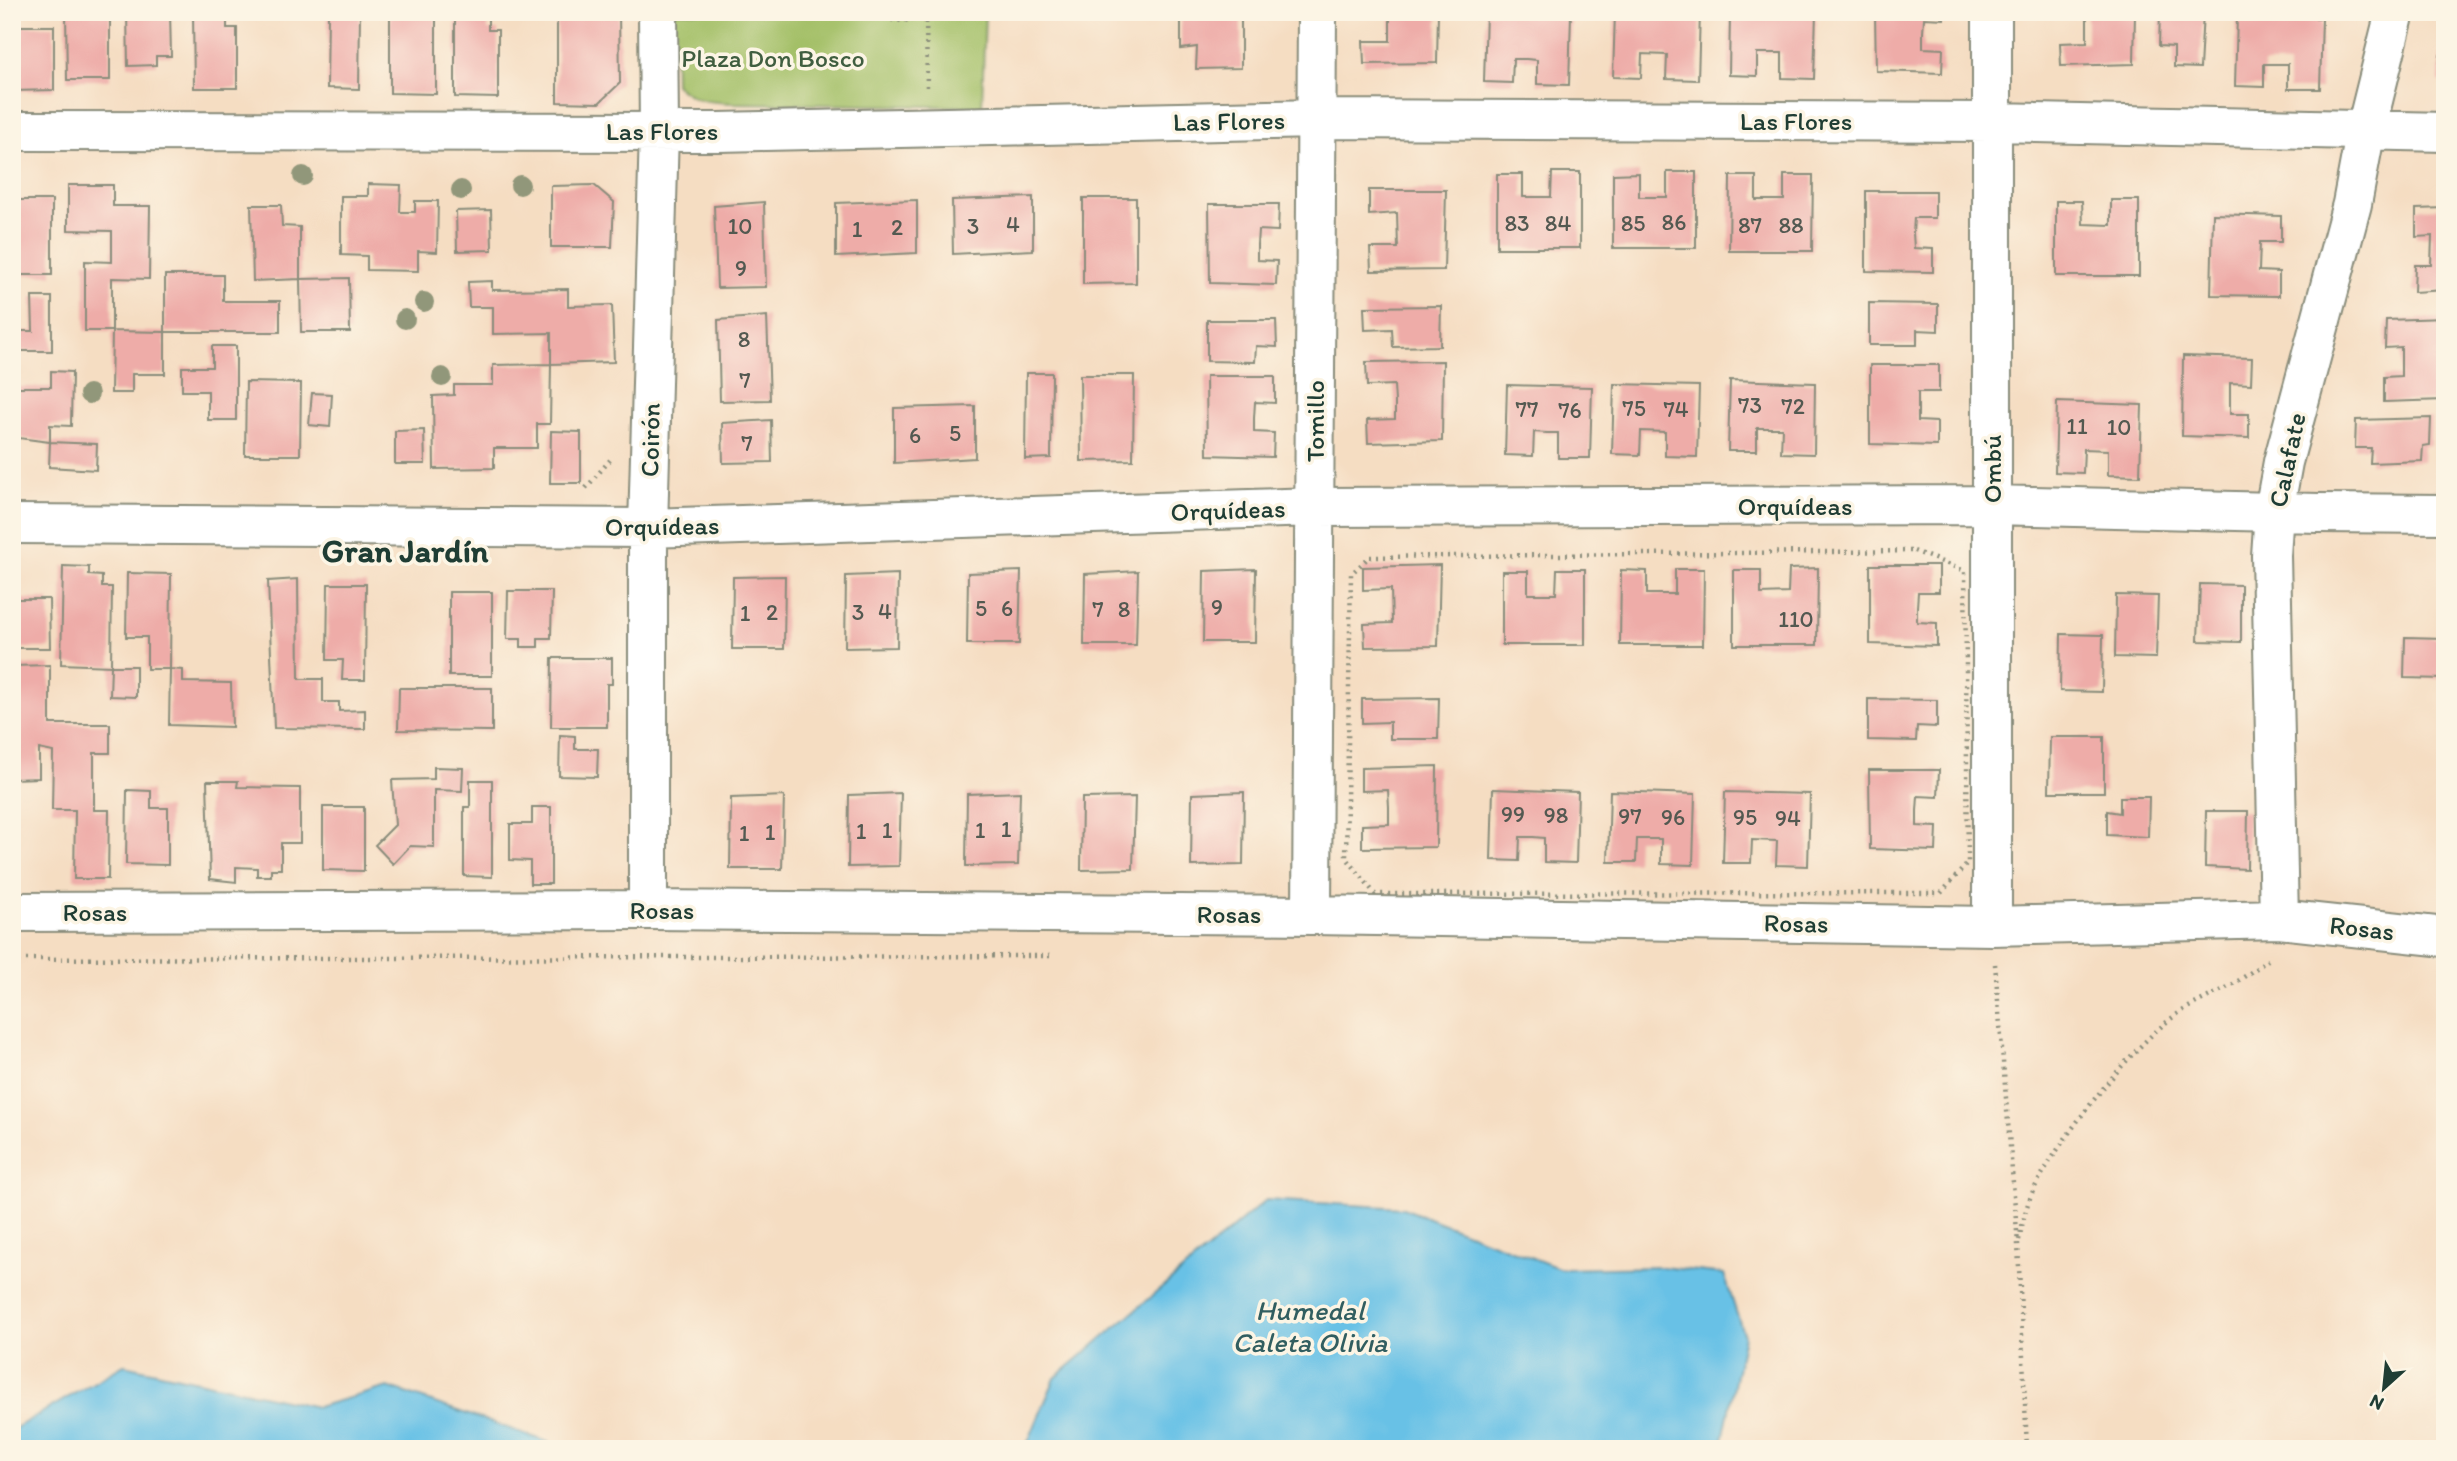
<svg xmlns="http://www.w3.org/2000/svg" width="2457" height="1461" viewBox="0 0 2457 1461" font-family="Itim,sans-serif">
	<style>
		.green { fill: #a3bf66; stroke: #617e4d; stroke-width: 2 }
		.water { fill: #68c1e6; stroke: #447f8d; stroke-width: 2 }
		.building { fill: #eeaca8 }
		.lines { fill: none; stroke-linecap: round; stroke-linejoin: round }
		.minor-casing { stroke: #8a8d7b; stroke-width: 42 }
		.path { stroke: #8a8d7b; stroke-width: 4.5; stroke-dasharray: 2 5; stroke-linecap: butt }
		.minor { stroke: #fff; stroke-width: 38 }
		.tree { fill: #91977a }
		.labels { text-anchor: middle; stroke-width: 7; stroke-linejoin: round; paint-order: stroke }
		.number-label { font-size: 23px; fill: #535951 }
		.park-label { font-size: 26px; fill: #405e40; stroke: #fcf5e5 }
		.street-label { font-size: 26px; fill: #1f3d34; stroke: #fcf5e5 }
		.water-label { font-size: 28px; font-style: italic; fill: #315e60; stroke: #fcf5e5 }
		.district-label { font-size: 33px; font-weight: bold; fill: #1f3d34; stroke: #fcf5e5 }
	</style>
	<rect width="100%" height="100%" fill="#fcf5e5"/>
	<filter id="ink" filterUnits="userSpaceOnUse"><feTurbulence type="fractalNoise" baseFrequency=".0143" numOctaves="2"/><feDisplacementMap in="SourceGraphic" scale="14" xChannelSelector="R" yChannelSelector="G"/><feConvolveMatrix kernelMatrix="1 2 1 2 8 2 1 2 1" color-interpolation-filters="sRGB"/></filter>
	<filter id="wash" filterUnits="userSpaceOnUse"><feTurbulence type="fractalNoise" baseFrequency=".00686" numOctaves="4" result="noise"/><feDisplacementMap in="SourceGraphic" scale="28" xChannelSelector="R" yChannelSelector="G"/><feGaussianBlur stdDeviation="1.57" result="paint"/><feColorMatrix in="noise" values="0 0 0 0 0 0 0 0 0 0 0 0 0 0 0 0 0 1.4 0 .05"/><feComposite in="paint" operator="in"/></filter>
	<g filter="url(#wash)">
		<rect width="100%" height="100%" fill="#f5ddc2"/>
		<path class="green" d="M674 12H985L982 107 730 103C704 101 695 102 675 84Z"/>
		<path class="water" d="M1266 1200 1403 1208 1561 1269 1662 1267 1724 1274 1744 1336 1721 1449H1025L1055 1378Z
			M124 1365 317 1407 388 1387 568 1449H12V1430Z"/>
		<g id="blocks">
			<path class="building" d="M66 12H110V80H67Z
				M127 12H170L171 56H156V65L128 66Z
				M193 12H227V28H237V88H194Z
				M328 12H360L359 89 327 88Z
				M390 12H436V94L390 93Z
				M455 12H488V30H498V98L455 97Z
				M557 12H619L620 83 599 103 557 102Z
				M1181 12H1241V68L1196 69 1197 47 1181 49Z
				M1390 12H1438L1437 63 1364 64 1363 41H1390Z
				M1486 12 1571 14 1569 85 1537 84V60L1526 59H1513L1512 83 1484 82Z
				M1615 12H1700L1698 80 1666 79 1667 55 1642 54 1641 78 1613 77Z
				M1730 12H1816L1814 79 1782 78V53H1757V76L1729 75Z
				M1875 12H1944V19L1924 18 1923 33V48L1943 49 1942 73 1876 71Z
				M2087 12H2135L2134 64 2061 66 2060 43 2087 42Z
				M2160 12H2203L2200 68 2174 67V47L2159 46Z
				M2237 16 2322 18 2320 89H2288V64H2264V87L2235 86Z
				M12 26H54V90L12 91Z
				M2440 55H2445V82H2439Z
				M1552 172H1580V248H1497V174H1523V197H1551Z
				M1667 172H1696V248H1613V174L1639 173V197H1667Z
				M1784 175H1813L1812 251H1729L1730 176H1756V200H1784Z
				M368 184 401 185 400 212H415V201H438L437 252 418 251V271L367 270V256L341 255V196H368Z
				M68 185H113V206H150L149 279 112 278V331H85V261L112 262V231L68 230Z
				M594 185 614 202 612 247H551V186Z
				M1369 190H1446L1444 270 1371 271 1370 248H1398L1397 213 1369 215Z
				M1866 191H1935V218H1914L1913 233 1914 248 1933 249V272L1866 271Z
				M1033 197V250L953 254 952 200Z
				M1083 198H1136V283L1083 284Z
				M12 200H52V275H12Z
				M917 200V253L836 257V203Z
				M2111 200H2139V276H2056V201H2082L2083 224 2111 225Z
				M764 202 766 287 717 288 714 206Z
				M1209 204H1279L1278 231 1258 230 1257 245V260L1277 261 1276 285 1210 283Z
				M251 205H281L282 226 300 227V279L253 281Z
				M2445 208V290L2414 292 2415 265H2431L2432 236 2416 237V209Z
				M491 210 492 250 457 251 456 211Z
				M2213 214 2281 216V242H2260L2259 271 2279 272V296L2211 295Z
				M165 275H223V301H280V332H165Z
				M349 278 350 332H301L300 279Z
				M492 281V290L568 289V306L612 305 614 362 551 364V333L493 334V307H469L468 282Z
				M32 297H52V351H12V331H33Z
				M1869 303 1938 304V331L1917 330V345H1869Z
				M1441 306 1440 346 1393 347 1392 329 1365 330 1364 307Z
				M767 316 770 400 720 401 718 320Z
				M2445 318V400L2384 402V377L2401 376V347L2385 348 2386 320Z
				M1207 320H1276L1277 347 1256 346 1255 362 1207 361Z
				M112 331 165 332V374H132V393H111Z
				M212 346H236V420H208V391H182V367H212Z
				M2183 356 2252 358 2251 384 2230 383V414H2249V438L2182 436Z
				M1443 361 1442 441 1368 443 1367 420 1395 419V402L1394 385 1367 386 1366 362Z
				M551 364 550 424H537V448H494V468L434 469 433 396 454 395V385H493V365Z
				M1870 365H1939V392H1918V421L1937 422V446L1870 444Z
				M51 371 72 372 71 426 50 425V442L19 438 12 453V378H16L17 387H51Z
				M1026 373H1052L1051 458 1025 459Z
				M1080 375H1134L1133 460 1081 461Z
				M1206 376H1275V403L1255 402 1254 418V432L1274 433 1273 457 1207 455Z
				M1730 380 1815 383 1814 454 1781 453 1782 428H1757V451H1728Z
				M246 382 301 383 300 455H245Z
				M1614 384 1699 386 1697 457 1665 456V432L1641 431 1640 455 1612 454Z
				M1507 385 1592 387 1590 458H1558V433H1547L1534 432 1533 456 1505 455Z
				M312 393 332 394 330 427 309 425Z
				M2057 402 2142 405 2140 476 2108 475V450L2084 449 2083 473 2055 472Z
				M975 406V458L894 463V408Z
				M2431 418 2430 445 2423 446 2422 461 2370 463 2371 448H2355L2356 420Z
				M771 420 772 462 723 463 722 423Z
				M424 430 425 464H395V431Z
				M551 431 581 432V483H550Z
				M50 442 97 444 96 470 49 467Z
				M1440 565 1438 646 1365 647 1364 624 1392 623 1391 589 1363 590V567Z
				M1870 565H1939V592H1918L1917 607V622L1937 623V646L1870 644Z
				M63 566 89 567V575L102 576V587H112L111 666 61 664Z
				M1818 568 1817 645H1734V570H1761V594L1788 593 1789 569Z
				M1256 569 1255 642H1203L1204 571Z
				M1557 569H1585V645H1502V571H1528V594H1556Z
				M1675 569H1704L1703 645H1620L1621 570 1647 571V594H1675Z
				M1021 571 1019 644H967L968 573Z
				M1138 571 1136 645H1084L1085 574Z
				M127 573 171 574 170 669 183 670V682L231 683 232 727 169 725 170 669H147V637H126Z
				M898 574 897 647 845 648 846 576Z
				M785 576 784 649H732L733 577Z
				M298 579 299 679H323V702H339V711L365 710V729L274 728 268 581Z
				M328 584H366L365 680H342L343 660H327Z
				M2200 584 2241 585V642L2198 641Z
				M508 591H552L551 638H538V647H521V639H507Z
				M449 592H492V676H449Z
				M2116 595 2158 596 2156 658 2115 657Z
				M12 599H49L50 648H12Z
				M2061 634 2103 635 2102 692 2060 691Z
				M2405 637 2445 638V679L2404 678Z
				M552 658H612V684H607V727H551Z
				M50 665V724H110V753H94V810H109L108 879H74L75 810H52L53 752 39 749V778L12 779V666Z
				M111 666H136V697L110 696Z
				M399 688H492V731L398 730Z
				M1439 698 1438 739H1390V722L1362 723V699Z
				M1868 699 1937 700V727L1917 726 1916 741 1868 740Z
				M560 735 575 736V749H598L597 777 559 776Z
				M2050 737H2104V792H2049Z
				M1437 766 1436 847 1362 848V825L1389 824V807L1388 790 1361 791V768Z
				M434 767 463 768 462 791 434 790V847L410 846 393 864 375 845 395 825 392 780 434 779Z
				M1869 770H1939L1938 797 1918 796 1917 811V826L1937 827 1936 851 1870 849Z
				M470 780H492V877L464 876V807H470Z
				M207 781H238L237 787 300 788V843H281V869H271V876H257V868L236 867V882L210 879Z
				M1493 789 1578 792 1576 863 1544 862V838L1533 837H1520L1519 861 1491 860Z
				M127 790 151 791V808H168V865L126 864Z
				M1610 791 1695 794 1693 865 1661 864V839H1637L1636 862H1608Z
				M1020 792 1018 865 966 866 967 794Z
				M1244 792 1243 865 1191 866 1192 794Z
				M1725 792 1810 794 1808 866 1776 865 1777 841 1752 840 1751 863H1723Z
				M901 793 899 866 848 867 849 795Z
				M784 796 782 869H730L731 798Z
				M1135 797 1133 869 1081 870 1082 798Z
				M2120 797H2149L2148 837 2107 835V811L2120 813Z
				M323 807H364V871L323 870Z
				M532 807H551V884H530V861L510 860V824H532Z
				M2206 811H2248L2247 869 2205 867Z"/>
		</g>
	</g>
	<g filter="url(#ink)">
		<use href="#blocks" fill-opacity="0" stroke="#8a8d7b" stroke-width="2"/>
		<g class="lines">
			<defs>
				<path id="minor" d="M1992 12V926
					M12 131 719 132 1316 119 1993 122 2445 132
					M12 524 648 528 1314 507 1992 505 2319 513 2445 514
					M648 910V528L659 131 658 12
					M12 912 648 910 1312 915 1992 926 2279 919 2445 937
					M1312 915 1317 12
					M2279 919 2271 556 2274 511 2283 462 2352 204 2366 129 2395 12"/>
			</defs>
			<use href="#minor" class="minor-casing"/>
			<path class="path" d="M872 12C893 24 910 23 932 12
				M926 15 927 88
				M586 488 610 460
				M1914 551 1965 571 1968 863 1941 893 1375 894 1346 857 1351 574 1369 557Z
				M12 959 1051 956
				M1995 964 2018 1244 2027 1449
				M2019 1240C2023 1222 2026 1205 2034 1189 2059 1140 2131 1046 2176 1015 2192 1004 2211 996 2228 987 2242 979 2255 969 2268 960"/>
			<use href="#minor" class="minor"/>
		</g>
		<g class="tree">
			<circle cx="303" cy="176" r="10"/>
			<circle cx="520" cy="185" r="10"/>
			<circle cx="461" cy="190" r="10"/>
			<circle cx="424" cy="302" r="10"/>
			<circle cx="405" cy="319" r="10"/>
			<circle cx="442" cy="377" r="10"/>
			<circle cx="89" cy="394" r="10"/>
		</g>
	</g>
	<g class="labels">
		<g class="number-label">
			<text x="1674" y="230">86</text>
			<text x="1517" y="231">83</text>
			<text x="1558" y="231">84</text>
			<text x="1633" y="231">85</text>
			<text x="1013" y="232">4</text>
			<text x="1750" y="233">87</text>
			<text x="1791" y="233">88</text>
			<text x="740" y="234">10</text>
			<text x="973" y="234">3</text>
			<text x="897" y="235">2</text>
			<text x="857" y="237">1</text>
			<text x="741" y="276">9</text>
			<text x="744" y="347">8</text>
			<text x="745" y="388">7</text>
			<text x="1750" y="413">73</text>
			<text x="1793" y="414">72</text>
			<text x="1634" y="416">75</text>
			<text x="1527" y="417">77</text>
			<text x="1676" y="417">74</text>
			<text x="1570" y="418">76</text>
			<text x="2077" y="434">11</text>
			<text x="2119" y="435">10</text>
			<text x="955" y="441">5</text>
			<text x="915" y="443">6</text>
			<text x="747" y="451">7</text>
			<text x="1217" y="615">9</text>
			<text x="981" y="616">5</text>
			<text x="1007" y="616">6</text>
			<text x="1098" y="617">7</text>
			<text x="1124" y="617">8</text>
			<text x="885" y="619">4</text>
			<text x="772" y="620">2</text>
			<text x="858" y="620">3</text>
			<text x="745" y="621">1</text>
			<text x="1796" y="627">110</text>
			<text x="1513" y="822">99</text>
			<text x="1556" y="823">98</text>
			<text x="1630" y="824">97</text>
			<text x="1673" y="825">96</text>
			<text x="1745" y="825">95</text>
			<text x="1788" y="826">94</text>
			<text x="1006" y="837">1</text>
			<text x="887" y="838">1</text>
			<text x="980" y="838">1</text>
			<text x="861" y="839">1</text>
			<text x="770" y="840">1</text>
			<text x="744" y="841">1</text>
		</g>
		<g class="park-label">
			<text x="773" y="67">Plaza Don Bosco</text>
		</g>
		<g class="street-label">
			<text transform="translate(1229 121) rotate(-1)" y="9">Las Flores</text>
			<text x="1796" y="130">Las Flores</text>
			<text x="662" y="140">Las Flores</text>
			<text transform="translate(1315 421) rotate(-90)" y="9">Tomillo</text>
			<text transform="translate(650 440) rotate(-89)" y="9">Coirón</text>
			<text transform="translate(2287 460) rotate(-78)" y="9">Calafate</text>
			<text transform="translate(1992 469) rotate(-90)" y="9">Ombú</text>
			<text x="1795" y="515">Orquídeas</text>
			<text transform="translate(1228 510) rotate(-2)" y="9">Orquídeas</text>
			<text transform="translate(662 526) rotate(-1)" y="9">Orquídeas</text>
			<text x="662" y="919">Rosas</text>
			<text x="95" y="921">Rosas</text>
			<text x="1229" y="923">Rosas</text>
			<text transform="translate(1796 923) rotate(1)" y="9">Rosas</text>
			<text transform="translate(2362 928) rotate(6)" y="9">Rosas</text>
		</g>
		<g class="water-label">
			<text x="1310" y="1320">Humedal<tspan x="1310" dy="32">Caleta Olivia</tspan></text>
		</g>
		<g class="district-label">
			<text x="405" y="562">Gran Jardín</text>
		</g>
	</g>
	<rect width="2457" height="1461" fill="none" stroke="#fcf5e5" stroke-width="42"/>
	<g transform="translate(2384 1388) rotate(207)" stroke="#fcf5e5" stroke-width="5" paint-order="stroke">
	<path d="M0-5L12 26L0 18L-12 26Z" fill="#1f3d34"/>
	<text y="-10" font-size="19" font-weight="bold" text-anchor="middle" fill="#1f3d34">N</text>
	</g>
</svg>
